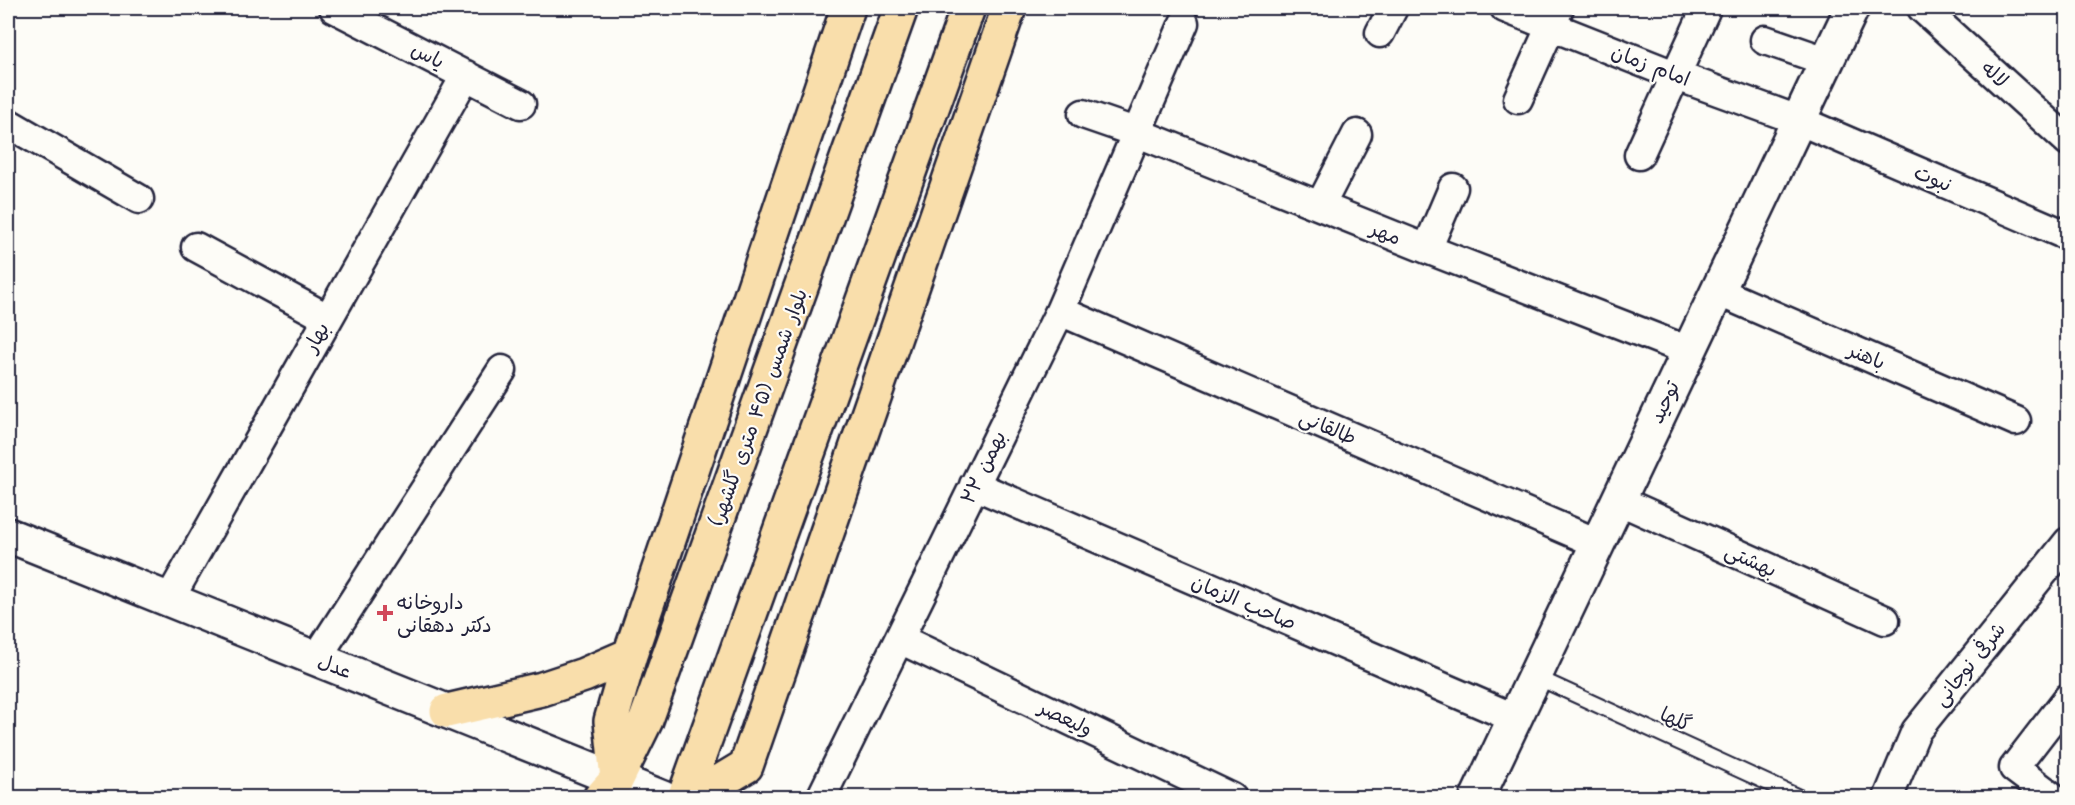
<svg xmlns="http://www.w3.org/2000/svg" width="2075" height="805" viewBox="0 0 2075 805" font-family="'Architects Daughter','Playpen Sans Arabic',sans-serif">
	<style>
		.lines { fill: none; stroke-linecap: round; stroke-linejoin: round }
		.service-casing { stroke: #22223b; stroke-width: 18 }
		.minor-casing { stroke: #22223b; stroke-width: 33 }
		.tertiary-casing { stroke: #22223b; stroke-width: 38 }
		.primary-casing { stroke: #22223b; stroke-width: 38 }
		.service { stroke: #fdfcf7; stroke-width: 14 }
		.minor { stroke: #fdfcf7; stroke-width: 28 }
		.tertiary { stroke: #fdfcf7; stroke-width: 33 }
		.primary { stroke: #f9deab; stroke-width: 33 }
		.poi-dot { fill: #d1495b; stroke: #fdfcf7; stroke-width: 2 }
		.labels { text-anchor: middle; stroke-width: 4.5; stroke-linejoin: round; paint-order: stroke }
		.street-label { font-size: 20px; fill: #22223b; stroke: #fdfcf7 }
		.poi-label { font-size: 20px; fill: #22223b; stroke: #fdfcf7; text-anchor: start }
	</style>
	<rect width="100%" height="100%" fill="#fdfcf7"/>
	<filter id="ink" filterUnits="userSpaceOnUse"><feTurbulence type="fractalNoise" baseFrequency=".0167" numOctaves="2"/><feDisplacementMap in="SourceGraphic" scale="12" xChannelSelector="R" yChannelSelector="G"/><feConvolveMatrix kernelMatrix="1 2 1 2 8 2 1 2 1" color-interpolation-filters="sRGB"/></filter>
	<g filter="url(#ink)">
		<g class="lines">
			<defs>
				<path id="service" d="M1534 676 1801 798"/>
				<path id="minor" d="M334 8 521 104
					M1505 8 1677 76 1798 120 2068 236
					M1922 8 2068 141
					M1380 33 1393 8
					M1765 40 1826 61
					M1518 99 1559 8
					M1083 114 1138 133 1427 249 1689 351
					M8 123 139 199
					M1639 155 1705 11
					M1320 206 1357 134
					M196 247 327 318
					M1427 249 1453 188
					M1717 291 2016 421
					M1060 311 1597 543
					M974 485 1514 718
					M1618 500 1885 620
					M169 600 466 75
					M900 639 1232 798
					M316 659 502 370
					M821 798 1060 311 1184 23
					M1888 798 1916 731 2068 542
					M2054 798 2014 768 2068 698"/>
				<path id="tertiary" d="M8 535 663 798
					M1477 798 1852 8"/>
				<path id="primary" d="M447 711 542 689 584 675 630 655
					M617 779 611 721 630 655 848 8
					M600 798 617 779 646 720 901 8
					M684 798 968 8
					M693 798 746 766 1009 8"/>
			</defs>
			<use href="#service" class="service-casing"/>
			<use href="#minor" class="minor-casing"/>
			<use href="#tertiary" class="tertiary-casing"/>
			<use href="#primary" class="primary-casing"/>
			<use href="#service" class="service"/>
			<use href="#minor" class="minor"/>
			<use href="#tertiary" class="tertiary"/>
			<use href="#primary" class="primary"/>
		</g>
	</g>
	<path class="poi-dot" d="M382 604h6v6h6v6h-6v6h-6v-6h-6v-6h6z"/>
	<g class="labels">
		<g class="street-label">
			<text transform="translate(428 55) rotate(27)" y="7">یاس</text>
			<text transform="translate(1651 65) rotate(21)" y="7">امام زمان</text>
			<text transform="translate(1995 74) rotate(43)" y="7">لاله</text>
			<text transform="translate(1933 178) rotate(23)" y="7">نبوت</text>
			<text transform="translate(1386 233) rotate(22)" y="7">مهر</text>
			<text transform="translate(316 337) rotate(-61)" y="7">بهار</text>
			<text transform="translate(1867 356) rotate(23)" y="7">باهنر</text>
			<text transform="translate(1664 402) rotate(-65)" y="7">توحید</text>
			<text transform="translate(758 407) rotate(-70)" y="7">بلوار شمس (۴۵ متری گلشهر)</text>
			<text transform="translate(1328 427) rotate(23)" y="7">طالقانی</text>
			<text transform="translate(983 467) rotate(-64)" y="7">۲۲ بهمن</text>
			<text transform="translate(1751 560) rotate(24)" y="7">بهشتی</text>
			<text transform="translate(1244 602) rotate(23)" y="7">صاحب الزمان</text>
			<text transform="translate(1969 664) rotate(-51)" y="7">شرفی نوجانی</text>
			<text transform="translate(335 666) rotate(22)" y="7">عدل</text>
			<text transform="translate(1066 718) rotate(26)" y="7">ولیعصر</text>
			<text transform="translate(1676 719) rotate(24)" y="7">گلها</text>
		</g>
		<g class="poi-label">
			<text x="397" y="609">داروخانه<tspan x="397" dy="23">دکتر دهقانی</tspan></text>
		</g>
	</g>
	<rect width="2075" height="805" fill="none" stroke="#fdfcf7" stroke-width="30"/>
	<rect x="15" y="15" width="2045" height="775" fill="none" stroke="#22223b" stroke-width="2" filter="url(#ink)"/>
</svg>
